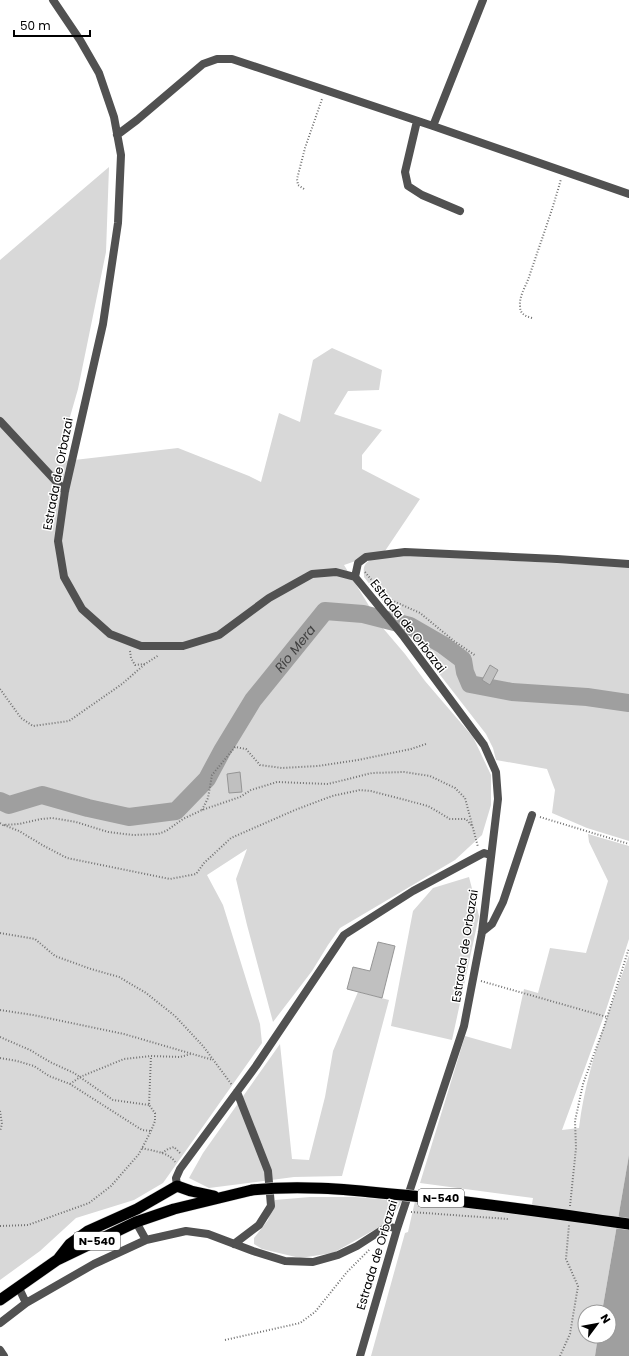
<svg xmlns="http://www.w3.org/2000/svg" width="629" height="1356" viewBox="0 0 629 1356" font-family="Poppins,sans-serif">
	<style>
		.green { fill: #d8d8d8 }
		.water { fill: #9f9f9f }
		.lines { fill: none; stroke-linecap: round; stroke-linejoin: round }
		.river { stroke: #9f9f9f; stroke-width: 18 }
		.building { fill: #c0c0c0; stroke: #959595 }
		.trunk-casing { stroke: #dbdbdb; stroke-width: 12 }
		.path { stroke: #737373; stroke-width: 2; stroke-dasharray: 1 2; stroke-linecap: butt }
		.minor { stroke: #515151; stroke-width: 8 }
		.trunk { stroke: #000; stroke-width: 11 }
		.trunk-bridge-casing { stroke: #dbdbdb; stroke-width: 12; stroke-linecap: butt }
		.trunk-bridge { stroke: #000; stroke-width: 11 }
		.labels { text-anchor: middle; stroke-width: 3; stroke-linejoin: round; paint-order: stroke }
		.shield { fill: #fff; stroke: #4c4c4c; stroke-width: 1 }
		.shield-label { font-size: 11px; font-weight: bold; fill: #000 }
		.street-label { font-size: 12px; fill: #000; stroke: #fff }
		.water-label { font-size: 13px; font-style: italic; fill: #404040; stroke: #fff }
	</style>
	<rect width="100%" height="100%" fill="#fff"/>
	<path class="green" d="M109 167 106 252 78 389 57 462 178 448 249 476 261 482 279 413 300 422 313 360 332 348 382 370 379 390 348 391 334 414 382 430 362 455V469L420 499 385 551 344 565 382 627 405 654 425 681 473 737 491 775V805L482 835 455 860 340 928 328 945 312 971 273 1022 247 925 236 879 247 849 207 875 223 905 260 1024 262 1043 163 1183 134 1200 76 1218 40 1251 0 1280V260Z
		M405 555 629 567V841L587 828 552 813 555 790 547 769 496 760 493 748 486 734 364 577C364 573 363 568 365 565 370 555 395 556 405 555Z
		M588 834 629 846V939L605 1013 562 1130 579 1128C586 1068 609 1012 629 955V1155L602 1312H585V1336H598L595 1356H371L405 1233 408 1232 415 1201 530 1216 533 1198 420 1183 465 1036 511 1049 524 989 538 993 550 948 586 953 608 881 589 842Z
		M469 877 479 916 452 1040 391 1026 413 911 433 888Z
		M358 992 389 1000 342 1176 294 1177 209 1188 189 1178 203 1153 280 1044 292 1159 309 1160 325 1097 333 1051Z
		M310 1197H355L402 1201 394 1215 383 1225 333 1253 300 1258 262 1249 254 1244V1238L268 1220 275 1200Z"/>
	<path class="water" d="M629 1155V1356H595L598 1336H609V1312H602Z"/>
	<g class="lines">
		<path class="river" id="s1" d="M0 801 9 805 42 795 88 808 129 817 176 811 207 779 222 751 253 700 325 611 363 614 410 626 443 645 463 660 465 672 470 684 512 692 587 697 629 703"/>
	</g>
	<path class="building" d="M490 665 498 670 490 685 482 680Z
		M240 772 242 792 229 793 227 774Z
		M378 942 395 946 382 998 347 989 353 967 370 971Z"/>
	<g class="lines">
		<defs>
			<path id="trunk" d="M59 1258 70 1244 88 1231 137 1209 177 1186 191 1191 214 1196
				M0 1300 57 1260 136 1222 174 1209 252 1190"/>
		</defs>
		<use href="#trunk" class="trunk-casing"/>
		<path class="path" d="M304 189 298 185 297 179 305 148 322 99
			M532 318C525 316 520 314 520 306 519 296 526 286 529 277 540 244 552 212 561 179
			M365 572 383 594 391 600 420 613 454 641 476 656
			M130 651 131 658 135 665 145 664 159 655
			M0 689 21 718 33 726 69 721 122 684 145 664
			M202 810 208 798 212 775 235 747 246 749 260 765 282 768 318 766 358 760 411 749 426 744
			M540 817 629 844
			M0 823 3 825 19 824 41 819 52 818 76 822 108 832 133 835 158 834 166 831 183 819 202 810 240 797 251 790 277 782 328 784 372 773 404 772 430 776 455 788 465 798 478 847
			M4 825 19 831 44 846 67 858 170 879 196 874 204 863 231 838 295 810 332 796 360 790 371 791 428 806 450 819H466L472 826
			M0 933 35 939 55 956 91 969 119 977 146 993 175 1016 203 1046 232 1085
			M481 981 607 1017
			M0 1010 33 1015 124 1034 213 1060
			M0 1037 30 1050 50 1062 74 1073 113 1100 149 1105
			M0 1058 17 1061 34 1066 49 1076 70 1084 142 1130 151 1131
			M70 1084 80 1077 124 1059 151 1056
			M0 1111 2 1124 0 1131
			M142 1148C152 1151 169 1152 175 1162
			M162 1153 168 1149 174 1147 181 1154
			M570 1206 576 1148 575 1121 583 1084 604 1027 629 948
			M411 1212 508 1219
			M0 1226 28 1225 89 1203 111 1186 139 1154 151 1131 155 1121V1113L149 1105 151 1056 180 1057 191 1054
			M225 1340 300 1323 315 1312 347 1272 370 1249
			M560 1356 570 1334 578 1286 566 1259 569 1225"/>
		<path class="minor" d="M53 0 80 40 99 73 114 117 121 155 118 223 103 324 65 491 58 541 64 577 82 609 110 634 141 646H183L219 635 269 598 312 574 336 572 355 577 404 637 484 745 496 772 498 799 482 932 464 1026 397 1229 360 1356
			M417 121 405 172 408 186 422 195 460 211
			M433 126 483 0
			M117 135 137 120 203 64 217 59H232L433 126 629 194
			M0 421 65 491
			M355 577 358 563 366 557 405 552 557 559 629 564
			M482 932 492 924 503 902 532 815
			M177 1186 176 1178 180 1169 256 1066 344 935 413 891 480 855 484 853 490 855
			M136 1222 146 1240
			M234 1244 259 1225 271 1206 268 1171 237 1092
			M18 1286 26 1303
			M0 1323 26 1303 94 1264 146 1240 186 1231 208 1234 253 1251 285 1261 313 1262 338 1255 357 1246 388 1226 397 1229
			M0 1350 4 1356"/>
		<use href="#trunk" class="trunk"/>
		<defs>
			<path id="trunk-bridge" d="M252 1190C298 1185 344 1189 391 1194 471 1201 550 1213 629 1224"/>
		</defs>
		<use href="#trunk-bridge" class="trunk-bridge-casing"/>
		<use href="#trunk-bridge" class="trunk-bridge"/>
	</g>
	<g class="labels">
		<g class="shield">
			<rect x="418" y="1189" width="46" height="18" rx="3"/>
			<rect x="74" y="1232" width="46" height="18" rx="3"/>
		</g>
		<g class="shield-label">
			<text x="441" y="1202">N-540</text>
			<text x="97" y="1245">N-540</text>
		</g>
		<g class="street-label">
			<text transform="translate(58 474) rotate(-79)" y="4">Estrada de Orbazai</text>
			<text transform="translate(408 626) rotate(52)" y="4">Estrada de Orbazai</text>
			<text transform="translate(465 946) rotate(-81)" y="4">Estrada de Orbazai</text>
			<text transform="translate(377 1255) rotate(-73)" y="4">Estrada de Orbazai</text>
		</g>
		<g class="water-label">
			<text dy="5" stroke="none"><textPath href="#s1" startOffset="384">Río Mera</textPath></text>
		</g>
	</g>
	<g transform="translate(597 1324) rotate(58)"><circle r="19" fill="#ffffff" stroke="#999999"/>
	<path d="M0-3L7 15L0 10L-7 15Z" fill="#000000"/>
	<text y="-6" font-size="11" font-weight="bold" text-anchor="middle" fill="#000000">N</text>
	</g>
	<path d="M14 30v6h76v-6" fill="none" stroke="#000000" stroke-width="2"/>
	<text x="20" y="30" font-size="12" fill="#000000" stroke="#ffffff" stroke-width="3" paint-order="stroke">50 m</text>
</svg>
